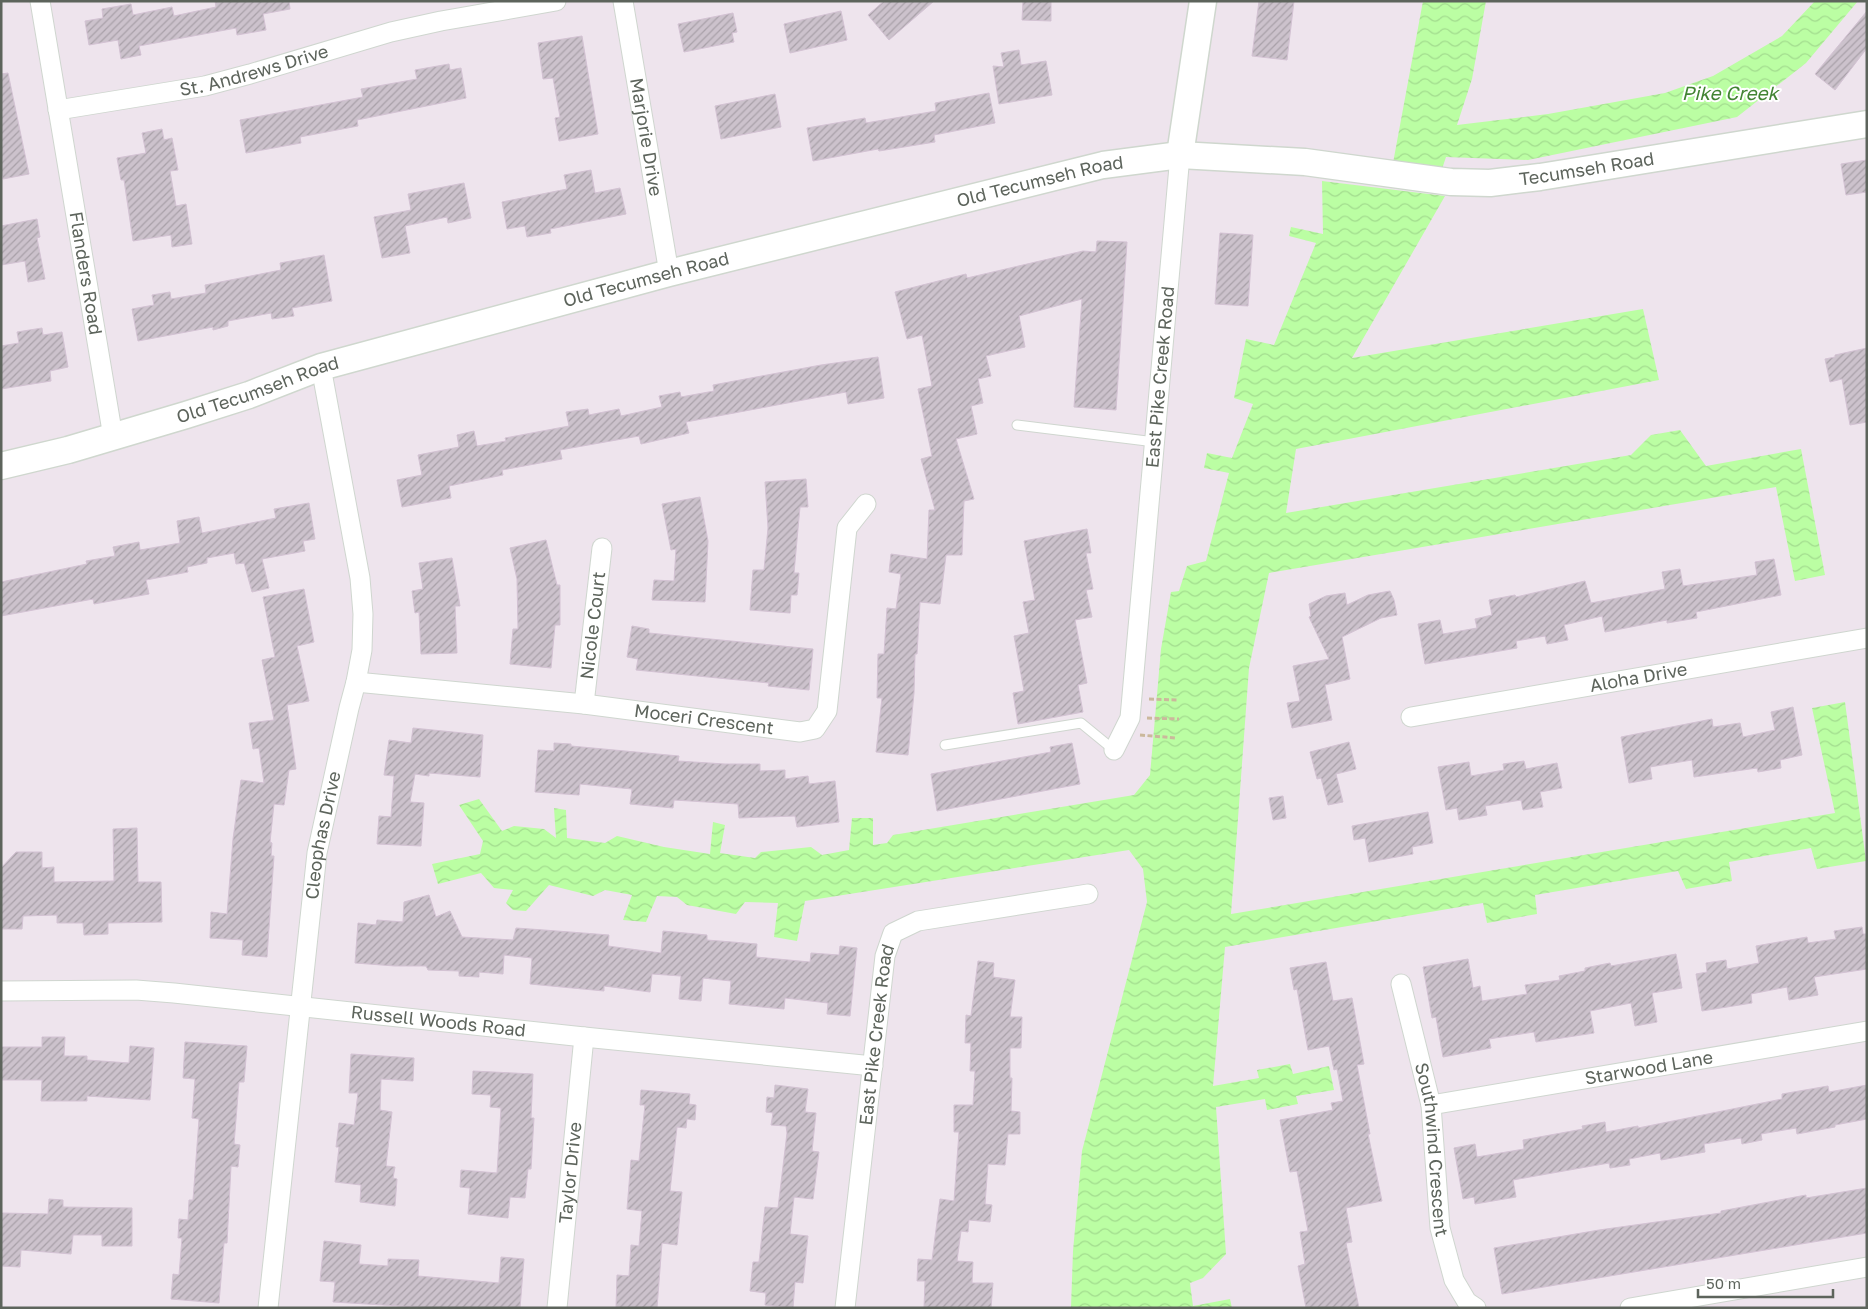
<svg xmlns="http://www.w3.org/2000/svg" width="1868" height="1309" viewBox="0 0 1868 1309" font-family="'Golos Text',sans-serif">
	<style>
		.water { fill: url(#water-waves) }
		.building { fill: url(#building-hatch); stroke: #d3c2d3 }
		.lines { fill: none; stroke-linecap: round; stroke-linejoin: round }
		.lane-casing { stroke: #cfd6cf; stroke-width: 11 }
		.street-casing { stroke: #cfd6cf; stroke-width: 21 }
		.secondary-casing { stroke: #cfd7ce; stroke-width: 29 }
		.path { stroke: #cbb89c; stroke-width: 3; stroke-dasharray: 5 2.5; stroke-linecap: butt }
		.lane { stroke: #fff; stroke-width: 9 }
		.street { stroke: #fff; stroke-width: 19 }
		.secondary { stroke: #fff; stroke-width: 26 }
		.labels { text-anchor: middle; stroke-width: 4; stroke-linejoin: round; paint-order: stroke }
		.street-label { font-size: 18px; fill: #5d645c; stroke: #fff }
		.water-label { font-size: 19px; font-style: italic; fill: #428433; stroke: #fff }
	</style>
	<defs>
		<pattern id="water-waves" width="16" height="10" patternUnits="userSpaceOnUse" patternTransform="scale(1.25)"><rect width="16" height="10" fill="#bbfea3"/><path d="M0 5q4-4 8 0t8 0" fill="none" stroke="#a3dc8f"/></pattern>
		<pattern id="building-hatch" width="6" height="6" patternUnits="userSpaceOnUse" patternTransform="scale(1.25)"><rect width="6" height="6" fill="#ccc2cc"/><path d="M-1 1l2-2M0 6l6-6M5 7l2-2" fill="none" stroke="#a9a1a9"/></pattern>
	</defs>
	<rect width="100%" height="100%" fill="#eee4ed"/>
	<path class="water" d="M1423 1H1486L1472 79 1457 125 1548 114 1665 93 1713 76 1782 36 1815 1H1858L1806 63 1737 117 1528 160 1446 157 1442 169 1393 163Z
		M1322 181 1445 196 1352 358 1643 309 1659 380 1296 449 1286 513 1631 455 1651 435 1680 430 1706 466 1801 449 1825 575 1795 581 1776 487 1269 573 1249 668 1231 914 1835 813 1812 708 1845 702 1866 861 1817 869 1811 848 1729 862 1732 881 1686 889 1678 871 1535 895 1537 914 1487 923 1483 903 1225 947 1213 1086 1259 1078 1257 1070 1290 1064 1293 1074 1329 1066 1334 1090 1296 1096 1298 1104 1267 1110 1265 1099 1216 1107 1226 1254 1203 1278 1190 1283 1193 1306 1230 1299 1232 1308H1071L1073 1251 1082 1151 1147 902 1143 869 1129 850 805 901 797 941 774 937 778 903 745 902 736 914 687 905 677 897 657 896 646 922 623 920 632 895 605 890 593 896 549 885 526 911 513 910 506 903 513 890 494 888 481 873 438 884 432 864 480 854 483 841 459 805 479 799 502 831 514 826 544 829 556 838 554 808 566 810 567 838 605 843 617 836 664 847 710 854 713 822 725 825 720 853 755 858 761 852 811 847 822 855 849 850 852 818H873V845L887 843 893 835 1134 795 1150 775 1161 649 1171 592 1179 591 1187 566 1206 561 1229 473 1204 468 1207 453 1232 458 1253 404 1234 398 1246 339 1274 345 1316 243 1289 236 1291 227 1323 234Z"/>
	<path class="building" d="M215 1H289L290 9 263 14 266 30 237 35 236 28 139 46 141 55 121 59 118 40 89 45 85 21 103 18 102 9 131 4 133 15 172 7 174 16 216 7Z
		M884 1H934L889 40 868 15Z
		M1023 1H1051V21L1022 20Z
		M1259 1H1294L1287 60 1252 56Z
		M841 11 847 40 790 53 784 24Z
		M1867 11V48L1835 90 1815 74Z
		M733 13 737 32 732 33 734 42 684 52 678 24Z
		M582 36 598 134 559 141 555 118 560 117 553 78 543 79 538 43Z
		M1019 50 1021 65 1046 61 1052 95 999 104 993 66 1004 67 1001 53Z
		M449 64 450 70 461 68 466 98 357 120 358 126 300 137 301 143 246 153 240 120 363 97 361 89 417 79 415 70Z
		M8 73 29 174 3 179 1 171V74Z
		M989 93 995 123 934 135 935 142 879 151 878 149 813 161 807 128 865 118 866 123 936 111 935 103Z
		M775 94 781 127 721 139 715 106Z
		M162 129 164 140 172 138 178 170 170 171 176 206 186 204 192 244 172 247 171 235 133 241 124 180H121L117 158 146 153 142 133Z
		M1867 160V192L1846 195 1841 164Z
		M591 170 595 193 620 188 626 214 550 229 551 233 527 237 525 226 507 229 502 202 567 189 564 175Z
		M464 183 471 218 448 223 447 217 405 226 410 253 382 258 374 217 411 210 408 194Z
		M37 219 40 237 37 238 45 279 28 282 25 261 1 265V226Z
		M1220 233 1253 235 1248 306 1215 304Z
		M1097 241 1127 242 1116 410 1074 407 1082 299 1019 316 1025 347 986 356 991 376 978 379 983 403 971 406 977 434 956 439 974 499 964 501 962 555H946L940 604 920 602 917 654H915L914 693 908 755 876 752 882 698H877L878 654H884L887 608 896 609 901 574 889 572 891 554 927 559 929 510H935L921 459 932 456 918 389 932 386 922 335 907 339 895 292 966 274 967 278 1083 251 1096 252Z
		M324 255 332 301 292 308 294 316 272 319 271 313 228 321V326L213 330V327L138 341 132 309 154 305 152 295 170 292 171 299 206 293 205 285 281 270 280 263Z
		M42 328 43 335 62 332 68 367 50 371 51 381 1 389V346L19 343 17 332Z
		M1867 348V422L1850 425 1842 379 1830 382 1825 359 1835 357V355Z
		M878 357 884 398 848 404 846 392 686 422 689 433 641 444 639 436 560 450 562 459 502 470 503 475 449 486 451 498 402 507 397 480 422 475 418 455 459 447 457 435 474 431 477 446 506 441 505 438 569 426 566 412 588 409 589 415 619 409 621 416 662 407 659 396 680 392 681 397 714 391 713 385 821 365Z
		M806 479 808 507H800L794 573H799L797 595H791L790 613 750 610 753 570H764L768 528 765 482Z
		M700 497 708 541 705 602 652 600 654 580 674 581 676 549 671 550 662 504Z
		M309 503 315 539 303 541 305 551 262 559 269 588 252 592 244 563 236 564 234 553 207 558V563L187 567 188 572 146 580 149 594 94 604 93 599 1 616V582L87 564 86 561 115 556 113 547 139 542 140 550 180 543 177 521 199 517 202 533 276 518 274 509Z
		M1087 529 1091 553H1086L1093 589 1086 590 1092 617 1075 620 1087 683 1078 685 1083 712 1018 724 1013 693 1024 691 1014 636 1029 633 1023 602 1035 600 1024 541Z
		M546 540 557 585H560V625H555L551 668 510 664 513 629H518L517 579 510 548Z
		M452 558 460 606H455L457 653 421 654 419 612 415 613 412 591 423 589 419 563Z
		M1774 559 1781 595 1696 612 1697 618 1667 623V620L1605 632 1602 616 1564 625 1568 640 1547 644 1545 636 1516 641 1517 648 1425 664 1418 624 1440 620 1443 634 1477 628 1475 619 1492 615 1489 600 1515 595 1516 597 1585 581 1591 603 1665 589 1662 572 1680 569 1683 586 1757 575 1755 562Z
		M304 589 314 642 297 646 309 701 287 705 296 769 289 770 284 805 274 804 270 842 272 843 271 856H274L267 957 242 955 243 940 210 938 211 912 227 914 233 839 241 780 264 783 259 748 253 749 249 723 274 720 262 660 275 657 263 597Z
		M1390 591 1394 600 1397 615 1381 618 1342 637 1350 679 1325 685 1332 720 1292 728 1287 703 1300 701 1293 666 1329 659 1309 617 1311 616 1309 604 1326 596 1345 593 1347 605 1368 595Z
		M632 626 649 629V633L813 649 809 690 768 686 769 683 636 670 638 659 627 657Z
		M1793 707 1802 755 1780 760 1781 768 1758 772 1757 768 1694 777 1692 760 1650 767 1652 779 1629 783 1621 737 1712 719 1713 727 1740 723 1743 737 1775 730 1771 712Z
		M413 728 483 735 480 777 429 773V776L415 774 410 802 424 803 421 846 377 844 379 816 391 817 394 776 384 775 389 740 411 743Z
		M1349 742 1356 769 1336 774 1343 802 1328 805 1321 778 1317 779 1310 752Z
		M554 743 571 744V746L679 756 678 761 725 764H760V771L785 770V779L808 776 809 784 835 781 839 822 797 827 795 816 739 818 738 804 674 800 673 808 630 804 632 789 580 784 579 795 535 792 538 750 554 751Z
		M1072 743 1080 784 937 811 931 774 1051 752 1050 747Z
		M1524 761 1526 769 1557 763 1562 788 1540 792 1543 807 1523 810 1521 800 1485 806 1487 815 1459 820 1457 808 1446 810 1438 767 1469 762 1471 776 1504 770 1503 764Z
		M1283 796 1286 818 1273 820 1269 798Z
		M1428 812 1433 843 1412 847 1413 854 1369 862 1365 838 1354 840 1352 826Z
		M137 828 138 882H161L162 922 108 923V934L84 935 83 923H57V915L23 916 22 929H1V868L16 852H42V868L54 867V882L114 881 113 829Z
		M429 895 436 917 450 911 462 937 513 940 516 928 544 930 609 935 608 946 661 953 663 931 707 935V940L757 944 756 957 810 962 811 953 839 955 840 946 857 948 850 1016 827 1014 828 1003 785 998 784 1009 729 1004 731 981 703 978 701 1001 679 999 681 976 652 974 650 992 604 986V991L530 984 532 958 504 955 503 974 479 972V977L459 976V971L428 970 426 966H395L355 963 358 923 376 925 377 920 403 922 404 902Z
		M1862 927 1863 934H1867V969L1814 977 1818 995 1789 1000 1787 987 1751 994 1752 1003 1702 1011 1696 974 1707 972 1706 963 1726 960 1727 969 1759 963 1756 946 1807 937 1808 943 1836 939 1834 931Z
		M1676 954 1682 988 1652 993 1657 1022 1635 1026 1631 1003 1590 1011 1594 1033 1536 1042 1534 1032 1489 1039 1491 1048 1443 1057 1436 1017 1432 1018 1423 967 1468 959 1473 988 1480 986 1482 1001 1527 994 1525 985 1560 980 1559 976 1585 971V968L1610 963 1611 966Z
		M978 961 994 963 993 977 1015 980 1010 1017H1022L1021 1048H1010V1078H1012L1011 1111 1020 1112V1134H1008L1005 1165 988 1164 985 1204 992 1205 990 1222 969 1220 968 1232 961 1231 957 1261 973 1262 972 1283H993L991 1308H924L925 1281H917L918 1259 932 1260 940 1199 954 1201 959 1132H954V1105H973L975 1071H970L971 1043H965L966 1015 971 1016Z
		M1326 962 1333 1001 1352 998 1364 1064 1357 1065 1370 1134H1368L1382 1201 1346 1208 1352 1242 1346 1243 1359 1308H1306L1298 1266 1305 1264 1300 1232 1308 1231 1297 1171 1290 1172 1280 1120 1333 1110 1331 1103 1343 1101 1337 1069 1334 1070 1329 1046 1308 1050 1297 989 1294 990 1290 968Z
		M42 1037H65L64 1056H87V1060L129 1063 130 1046 154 1048 150 1100 87 1096V1101H41L42 1080H1V1047H42Z
		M185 1042 247 1046 244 1082H239L234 1144 240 1145 238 1167 231 1166 227 1243H224L219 1303 171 1299 173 1274 179 1275 182 1238H178L179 1219 188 1220 189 1200H193L199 1119 192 1118 195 1079 183 1078Z
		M351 1054 414 1058 413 1081 381 1079 380 1110 392 1112 386 1166 395 1167 393 1178 397 1179 395 1206 360 1202 361 1185 335 1182 339 1147H336L339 1123 354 1125 358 1093H349Z
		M473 1071 533 1074 531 1118H534L531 1169H528L525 1198 510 1197 508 1218 468 1214 470 1188 460 1187 461 1170 497 1173 501 1108 490 1107 491 1095 472 1094Z
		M775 1085 808 1089 805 1112 816 1113 812 1151 819 1152 813 1199 794 1197 790 1234 808 1236 803 1283 795 1282 793 1308 765 1305 766 1293 750 1291 753 1262H759L765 1207 778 1208 787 1133 786 1126 771 1125 773 1113 766 1112 767 1097 774 1098Z
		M1867 1085V1119L1835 1125V1127L1797 1134 1796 1128 1761 1134 1762 1140 1742 1144 1741 1138 1704 1144 1705 1152 1661 1160 1660 1153 1629 1159 1630 1165 1610 1168 1609 1163 1513 1180 1516 1197 1475 1204 1474 1197 1463 1199 1454 1148 1475 1144 1477 1157 1524 1149 1523 1140 1583 1129 1582 1126 1605 1122 1606 1132 1638 1126V1128L1782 1099V1094L1828 1086 1829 1092Z
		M641 1090 690 1094 689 1104 696 1105 695 1120 687 1119 686 1128 677 1127 670 1191 682 1192 677 1245 662 1243 657 1308H616L617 1275 629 1276 631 1245 639 1246 642 1211 627 1209 631 1160 639 1161 645 1105H640Z
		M1867 1188V1233L1502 1294 1494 1248 1599 1230 1721 1213V1211L1806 1195V1198Z
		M49 1199 63 1200V1207L132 1208V1246H102V1235H73L71 1254 21 1250 20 1267 1 1266V1213L48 1214Z
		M324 1241 361 1245 359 1264 388 1266V1259L419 1260 418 1276 499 1283 501 1257 524 1259 520 1308H433L333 1302 335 1282 320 1281Z"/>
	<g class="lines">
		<defs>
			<path id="lane" d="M1017 425 1155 442
				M945 745 1081 723 1114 750"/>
			<g id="street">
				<path id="s1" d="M40 1 113 437"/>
				<path id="s2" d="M623 1 669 273"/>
				<path id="s3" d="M58 110 205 86 250 74 391 32 441 21 556 1"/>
				<path id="s4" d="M356 682 584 704 800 732 815 729 827 711 847 528 866 504"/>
				<path id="s5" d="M584 704 602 548"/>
				<path id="s6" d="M1411 717 1867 638"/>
				<path id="s7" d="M1114 750 1130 718 1180 155"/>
				<path id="s8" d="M1401 984 1431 1105 1440 1228 1454 1280 1467 1302 1476 1308"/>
				<path id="s9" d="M1 991 136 990 174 993 584 1037 873 1066"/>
				<path id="s10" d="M1431 1105 1867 1031"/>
				<path id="s11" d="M268 1308 317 853 349 708 356 682 362 650 363 614 360 578 321 367"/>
				<path id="s12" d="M557 1308 584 1037"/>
				<path id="s13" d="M845 1308 885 956 893 933 918 921 1088 894"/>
				<path d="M1630 1308 1867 1267"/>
			</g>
			<g id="secondary">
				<path d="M1180 155 1203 1"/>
				<path id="s14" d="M1 466 68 450 186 415 249 395 321 367 669 273 1103 165 1180 155 1305 162 1451 182 1490 183 1540 177 1867 124"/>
			</g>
		</defs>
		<use href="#lane" class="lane-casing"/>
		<use href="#street" class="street-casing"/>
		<use href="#secondary" class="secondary-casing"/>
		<path class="path" d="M1149 699 1177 700
			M1147 718 1179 719
			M1140 735 1176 738"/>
		<use href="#lane" class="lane"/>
		<use href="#street" class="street"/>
		<use href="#secondary" class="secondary"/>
	</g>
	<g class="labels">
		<g class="street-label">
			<text dy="6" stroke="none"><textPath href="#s3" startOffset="200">St. Andrews Drive</textPath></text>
			<text dy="6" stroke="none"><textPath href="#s2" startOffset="138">Marjorie Drive</textPath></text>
			<text dy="6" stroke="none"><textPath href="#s14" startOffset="1630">Tecumseh Road</textPath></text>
			<text dy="6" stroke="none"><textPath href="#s14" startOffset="1078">Old Tecumseh Road</textPath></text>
			<text dy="6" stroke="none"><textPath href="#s1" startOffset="276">Flanders Road</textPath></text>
			<text dy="6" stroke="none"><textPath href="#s14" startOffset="672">Old Tecumseh Road</textPath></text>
			<text dy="6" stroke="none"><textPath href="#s7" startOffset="378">East Pike Creek Road</textPath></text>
			<text dy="6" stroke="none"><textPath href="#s14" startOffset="268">Old Tecumseh Road</textPath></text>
			<text dy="6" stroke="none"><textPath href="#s5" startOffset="79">Nicole Court</textPath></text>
			<text dy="6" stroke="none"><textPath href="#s6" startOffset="231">Aloha Drive</textPath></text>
			<text dy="6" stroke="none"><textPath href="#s4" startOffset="350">Moceri Crescent</textPath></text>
			<text dy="6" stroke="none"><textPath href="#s11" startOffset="476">Cleophas Drive</textPath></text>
			<text dy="6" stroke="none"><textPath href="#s9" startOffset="439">Russell Woods Road</textPath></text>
			<text dy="6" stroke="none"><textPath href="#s13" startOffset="275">East Pike Creek Road</textPath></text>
			<text dy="6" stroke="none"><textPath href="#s10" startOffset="221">Starwood Lane</textPath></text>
			<text dy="6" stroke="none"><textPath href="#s8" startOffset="169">Southwind Crescent</textPath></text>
			<text dy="6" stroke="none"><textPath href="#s12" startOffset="136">Taylor Drive</textPath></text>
		</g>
		<g class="water-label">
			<text x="1730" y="100">Pike Creek</text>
		</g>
	</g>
	<rect width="1868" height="1309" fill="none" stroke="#5d645c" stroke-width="5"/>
	<path d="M1698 1289v8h135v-8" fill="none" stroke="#5d645c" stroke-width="2.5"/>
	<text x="1706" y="1289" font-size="15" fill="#5d645c" stroke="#ffffff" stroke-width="4" paint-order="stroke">50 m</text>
</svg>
